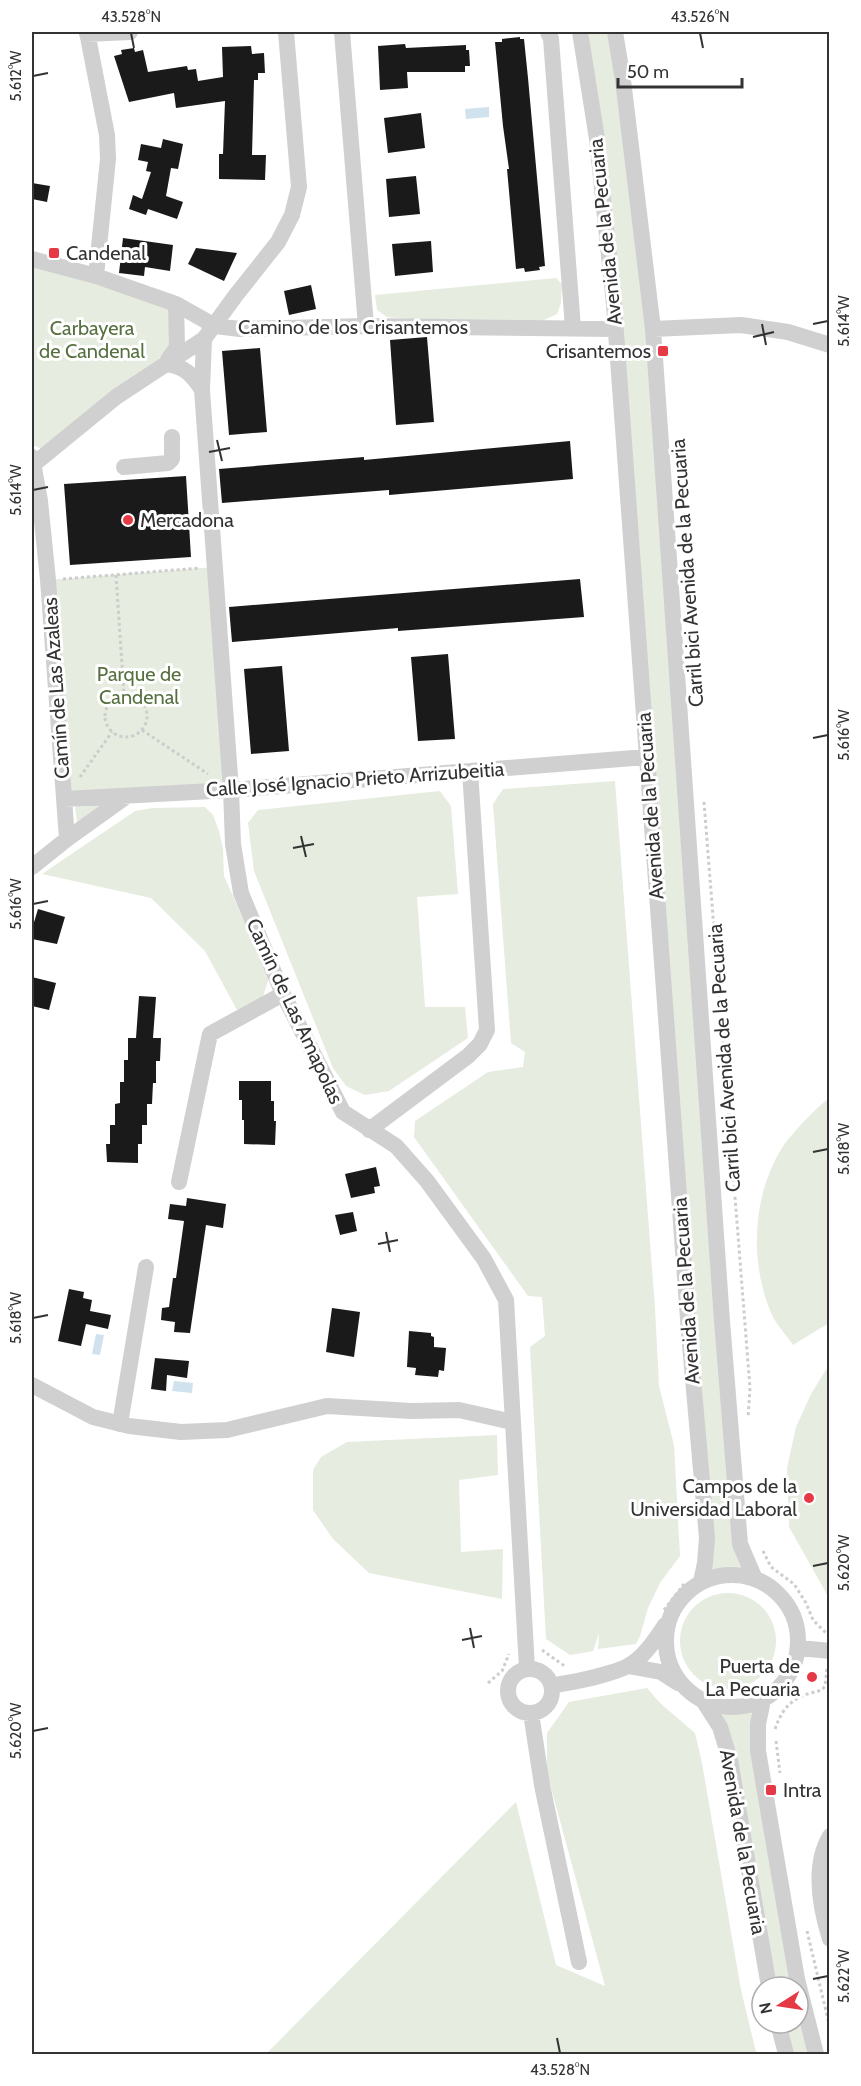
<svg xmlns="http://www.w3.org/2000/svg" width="861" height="2086" viewBox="0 0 861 2086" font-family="Cabin,sans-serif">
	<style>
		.green { fill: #e6ecdf }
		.water { fill: #cfe2ee }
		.building { fill: #1a1a1a }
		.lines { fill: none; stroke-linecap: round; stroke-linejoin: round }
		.path { stroke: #cdcdcd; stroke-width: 3; stroke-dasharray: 3 3; stroke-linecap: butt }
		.minor { stroke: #d0d0d0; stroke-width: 16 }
		.ticks { fill: none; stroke: #333; stroke-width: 2 }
		.poi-dot { fill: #e63946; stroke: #fff; stroke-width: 2 }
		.labels { text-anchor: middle; stroke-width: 6; stroke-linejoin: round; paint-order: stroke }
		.street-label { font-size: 20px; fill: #333; stroke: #fff }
		.poi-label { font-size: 20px; fill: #333; stroke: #fff; text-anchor: start }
		.park-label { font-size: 20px; fill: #56703f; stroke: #fff }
		.neatline { fill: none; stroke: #333; stroke-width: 2 }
		.ticks-label { font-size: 15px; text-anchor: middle; fill: #333 }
	</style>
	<rect width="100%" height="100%" fill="#fff"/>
	<path class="green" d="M580 32H615L653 329 738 1517 755 1579C734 1572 722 1574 701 1582L705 1563 614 305Z
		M32 259 176 304 177 347 42 449 32 445Z
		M556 278 562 284 561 303 557 314 544 320 408 319 387 317 377 310 375 295Z
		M214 567 231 790 64 799 48 580Z
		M615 781 655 1308 659 1386 674 1445 680 1556 660 1583 648 1608 640 1636 636 1644 598 1649 599 1633 593 1651 570 1655 546 1639 530 1347 545 1336 542 1297 528 1296 414 1137 415 1121 488 1072 523 1067 525 1052 511 1043 493 804 503 789Z
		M440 791 451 806 458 894 417 897 425 1007H465L468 1038 389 1091 365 1095 346 1086 333 1068 254 871 248 823 258 810Z
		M97 803 99 807 77 822 75 808 77 805Z
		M205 807 213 815 219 831 223 849 224 876 269 977 262 1000 237 1010 205 951 151 898 42 874 135 811 153 808Z
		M829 1098V1323L793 1345C786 1335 777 1325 772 1315 749 1263 752 1196 782 1148 791 1134 816 1108 829 1098Z
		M829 1365V1598L789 1527 787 1468 796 1427 811 1394Z
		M497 1435 498 1475 459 1480 461 1552 503 1549 502 1599 369 1573 333 1539 313 1510V1470L321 1457 347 1442Z
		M680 1641a48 48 0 1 1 96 0a48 48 0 1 1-96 0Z
		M647 1688 660 1703 695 1733 702 1763 741 1990 756 2052 761 2054H266L516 1802 556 1965 605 1986 547 1773V1733L569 1702Z
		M763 1700 758 1724 816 2054H786L778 2023H798V1987H769L730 1760 704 1702C728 1708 739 1708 763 1700Z"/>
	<path class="water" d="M489 107V117L466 119 465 109Z
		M96 1334 104 1335 100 1355 92 1354Z
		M174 1381 193 1383 192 1393 172 1391Z"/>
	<path class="building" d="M520 37V39H524L528 78 545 266 539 267 540 270 525 272 524 268 516 269 507 169H509L503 126 495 42H502V39Z
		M405 44 406 48 466 45V50H469L470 66H465V72H407L408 88 380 90 378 46Z
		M251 46 252 54 264 53 265 73H258V80H254L252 155H266L265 180 219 179V154H223L225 101 176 108 174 93 129 102 114 56 122 54 121 50 134 48 135 52 143 50 148 72 187 66 188 70 196 69 198 81 223 77 222 47Z
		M421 113 425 148 388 153 384 118Z
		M163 139 183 144 178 169 171 168 166 196 183 202 177 219 148 209 146 215 129 209 133 195 142 199 151 172 146 171 148 162 138 160 141 144 161 148Z
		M416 176 420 214 389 217 386 179Z
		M32 183 50 186 47 202 32 199Z
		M123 238 173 245 170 271 145 267 144 276 119 273Z
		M431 241 433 272 395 276 392 244Z
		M196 248 237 253 224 281 188 264Z
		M311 285 316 309 289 315 284 291Z
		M427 337 434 422 396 425 390 340Z
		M260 348 267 432 229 435 222 351Z
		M570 441 573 479 389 495V490L222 503 219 469 364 457V460Z
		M186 476 191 557 70 565 64 484Z
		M580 579 584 617 398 631V628L232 642 229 607Z
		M448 654 455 739 418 741 411 657Z
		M282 666 289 751 251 754 244 669Z
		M38 909 65 917 57 944 32 939V929Z
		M32 977 56 983 49 1010 32 1006Z
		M139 996 156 997 153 1038H161L160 1061H156V1083H153L152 1104H147V1125H142V1144H138V1163L107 1162 106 1144H110V1125H115V1104L120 1103V1082H124V1060H128V1038H136Z
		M239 1081H271V1101H274V1121H276L275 1145 244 1144V1120H242V1100H239Z
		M376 1167 380 1186 374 1187 375 1193 351 1198 345 1174Z
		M187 1198 226 1204 223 1228 206 1225 190 1333 174 1332 175 1322 161 1320 162 1308 169 1307 173 1278H176L184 1221 168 1219 170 1204 186 1206Z
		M353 1212 357 1231 340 1235 335 1215Z
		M69 1289 84 1292 83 1298 92 1300 90 1311 111 1315 108 1329 86 1324 81 1346 58 1341Z
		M332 1308 360 1312 354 1357 326 1352Z
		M409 1331 431 1333V1336L434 1337V1347L446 1348 444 1371 439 1370 438 1377 415 1375 416 1368 407 1367Z
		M155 1358 189 1361 187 1378 167 1375 166 1391 151 1389Z"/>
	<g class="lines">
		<path class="path" d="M116 575 124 695
			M63 579 200 568
			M105 716a21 21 0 1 1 42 0a21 21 0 1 1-42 0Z
			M142 730 208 774
			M80 777 112 732
			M704 802 750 1388 748 1418
			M763 1551 771 1567 794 1584 806 1603 813 1620 827 1634
			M664 1610 684 1584
			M542 1650 566 1667
			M488 1683 502 1671 509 1654
			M775 1729C784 1703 796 1696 822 1690L825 1686 827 1668
			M776 1741 780 1773
			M807 1931 830 2028"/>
		<path class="minor" d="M87 32 107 135 108 159 96 276
			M342 32 366 326
			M548 32 551 39 573 328
			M580 32 597 139 614 305 689 1333 707 1538 705 1563 701 1582
			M615 32 623 80 653 329 722 1321 740 1544 755 1579
			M87 34 130 32
			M32 259 96 276 176 304 215 326 240 329 366 326 615 329
			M653 329 741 325 788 332 830 345
			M204 339 202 390 231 790 233 844 241 893 283 994 343 1112 396 1146 427 1181 484 1259 506 1300 527 1668
			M168 360 177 347 176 304
			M166 364C184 366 193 375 202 390
			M32 457 40 501 48 580 67 839 32 867
			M34 464 116 397 204 339 236 295 278 242 292 215 299 187 286 32
			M124 467 168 463 172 459V437
			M64 799 231 790 646 757
			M67 839 127 796
			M369 1130 468 1056 480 1044 487 1030 470 771
			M179 1182 210 1034 283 994
			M32 1385 93 1417 129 1426 181 1432 227 1430 327 1406 411 1411 459 1410 512 1422
			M120 1424 146 1267
			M666 1641a66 66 0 1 1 132 0a66 66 0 1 1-132 0Z
			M800 1648 830 1651
			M628 1666 661 1672 678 1683
			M508 1691a22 22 0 1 1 44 0a22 22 0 1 1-44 0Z
			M552 1686C576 1681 603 1677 626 1667 643 1659 655 1640 665 1625
			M763 1700 758 1724V1751L797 1979 816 2054
			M704 1702 720 1727 730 1760 769 1987
			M531 1713 542 1785 579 1962
			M830 1836C812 1866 820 1907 830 1939
			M778 2023 786 2054"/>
	</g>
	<path class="ticks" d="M131 33 134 48M700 33 703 48M33 76 48 73M762 324 766 345M813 324 828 321M753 337 774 332M217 440 222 461M209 452 230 448M33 490 48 487M813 738 828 735M301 836 306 857M293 848 314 844M33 904 48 901M813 1152 828 1149M386 1232 390 1252M378 1244 398 1240M33 1318 48 1315M813 1566 828 1563M470 1628 474 1648M462 1640 482 1636M33 1731 48 1728M813 1979 828 1976M557 2038 560 2053"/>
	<g class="poi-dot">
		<rect x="48" y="247" width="12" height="12" rx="3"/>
		<rect x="657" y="345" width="12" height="12" rx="3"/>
		<circle cx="128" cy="520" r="6"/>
		<circle cx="809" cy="1498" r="6"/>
		<circle cx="812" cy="1677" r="6"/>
		<rect x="765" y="1784" width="12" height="12" rx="3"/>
	</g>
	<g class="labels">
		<g class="street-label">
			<text transform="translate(605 232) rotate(-96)" y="7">Avenida de la Pecuaria</text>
			<text x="353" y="334">Camino de los Crisantemos</text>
			<text transform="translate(687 573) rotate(-94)" y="7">Carril bici Avenida de la Pecuaria</text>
			<text transform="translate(56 688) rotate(-94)" y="7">Camín de Las Azaleas</text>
			<text transform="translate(355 779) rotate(-4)" y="7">Calle José Ignacio Prieto Arrizubeitia</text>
			<text transform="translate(650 806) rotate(-94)" y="7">Avenida de la Pecuaria</text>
			<text transform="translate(295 1011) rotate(65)" y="7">Camín de Las Amapolas</text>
			<text transform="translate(724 1058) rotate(-94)" y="7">Carril bici Avenida de la Pecuaria</text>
			<text transform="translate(686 1291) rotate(-94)" y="7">Avenida de la Pecuaria</text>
			<text transform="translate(743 1842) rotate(80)" y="7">Avenida de la Pecuaria</text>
		</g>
		<g class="poi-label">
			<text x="66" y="260">Candenal</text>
			<text x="651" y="358" text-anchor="end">Crisantemos</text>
			<text x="140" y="527">Mercadona</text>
			<text x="797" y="1493" text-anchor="end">Campos de la<tspan x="797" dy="23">Universidad Laboral</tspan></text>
			<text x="800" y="1673" text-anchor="end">Puerta de<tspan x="800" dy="23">La Pecuaria</tspan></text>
			<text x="783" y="1797">Intra</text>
		</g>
		<g class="park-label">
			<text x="92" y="335">Carbayera<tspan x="92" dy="23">de Candenal</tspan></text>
			<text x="139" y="681">Parque de<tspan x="139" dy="23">Candenal</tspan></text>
		</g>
	</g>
	<rect width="861" height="2086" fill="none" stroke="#ffffff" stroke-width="66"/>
	<g transform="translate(780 2005) rotate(258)"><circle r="28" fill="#ffffff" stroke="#adadad" stroke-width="1.5"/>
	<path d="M0-4.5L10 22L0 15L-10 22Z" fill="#e63946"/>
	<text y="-9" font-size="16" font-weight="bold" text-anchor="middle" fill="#333333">N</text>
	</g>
	<path d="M618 78v9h124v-9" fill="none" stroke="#333333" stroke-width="3"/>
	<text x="627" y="78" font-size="18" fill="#333333" stroke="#ffffff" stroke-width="4.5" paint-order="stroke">50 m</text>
	<rect x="33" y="33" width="795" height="2020" class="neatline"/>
	<g class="ticks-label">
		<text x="131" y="22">43.528°N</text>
		<text x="700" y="22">43.526°N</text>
		<text transform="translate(16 76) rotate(-90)" y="5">5.612°W</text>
		<text transform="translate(844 321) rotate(-90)" y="5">5.614°W</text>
		<text transform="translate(16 490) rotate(-90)" y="5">5.614°W</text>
		<text transform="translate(844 735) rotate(-90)" y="5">5.616°W</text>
		<text transform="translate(16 904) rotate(-90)" y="5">5.616°W</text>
		<text transform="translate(844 1149) rotate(-90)" y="5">5.618°W</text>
		<text transform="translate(16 1318) rotate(-90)" y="5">5.618°W</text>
		<text transform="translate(844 1563) rotate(-90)" y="5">5.620°W</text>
		<text transform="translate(16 1731) rotate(-90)" y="5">5.620°W</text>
		<text transform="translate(844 1976) rotate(-90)" y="5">5.622°W</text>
		<text x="560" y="2075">43.528°N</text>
	</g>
</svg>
